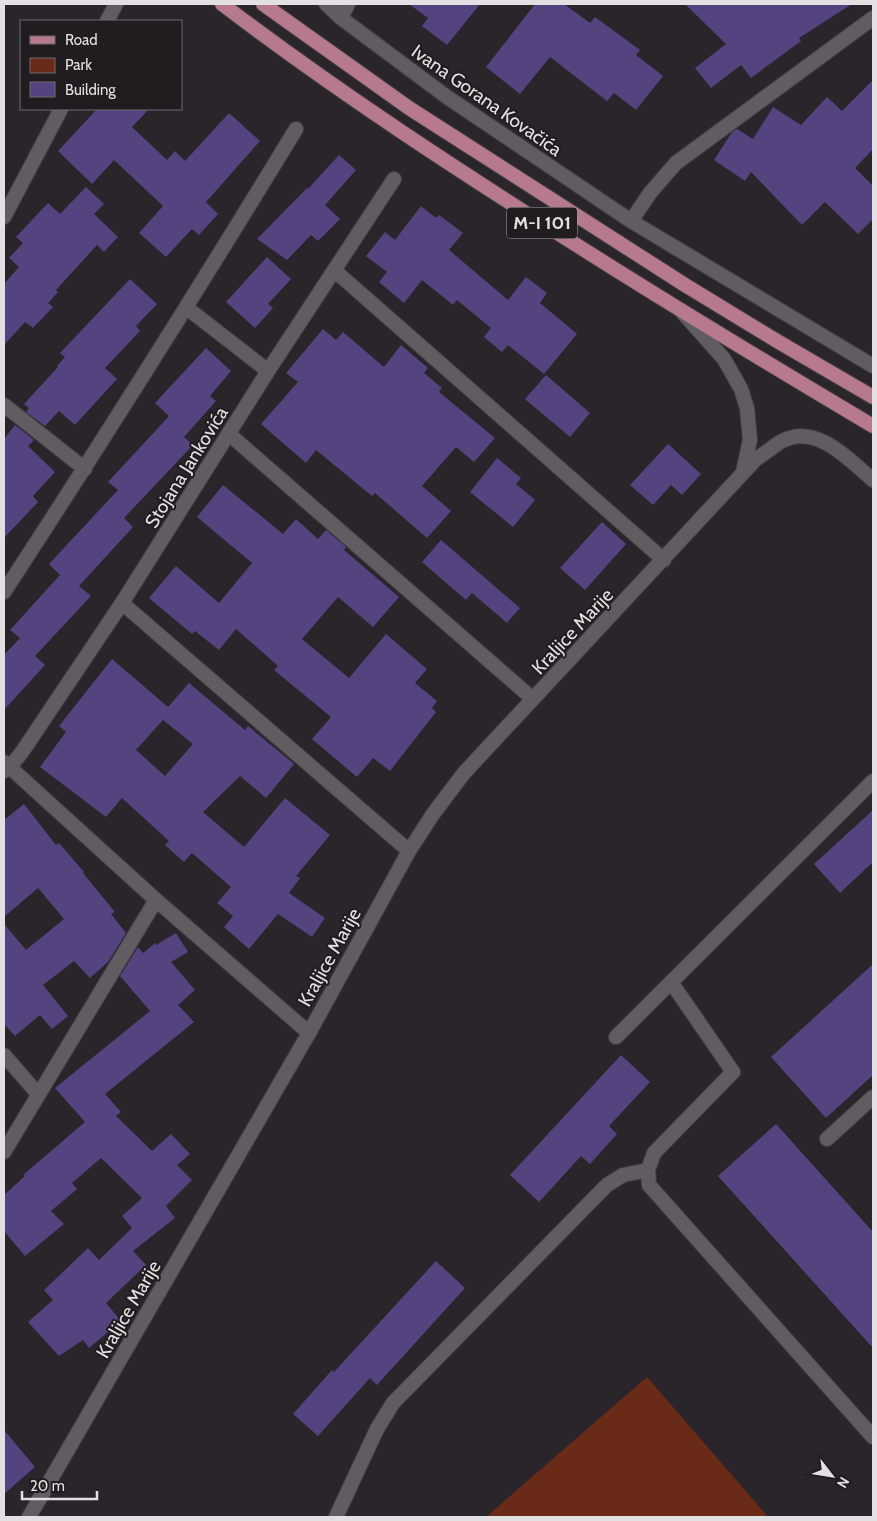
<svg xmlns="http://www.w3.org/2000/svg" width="877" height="1521" viewBox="0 0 877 1521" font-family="Cabin,sans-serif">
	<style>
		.green { fill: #6a2a18 }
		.building { fill: #54437f; fill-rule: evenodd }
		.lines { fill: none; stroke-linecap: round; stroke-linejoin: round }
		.service-casing { stroke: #454044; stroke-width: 16 }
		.minor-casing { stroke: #454044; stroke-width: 16 }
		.primary-casing { stroke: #454044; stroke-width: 16 }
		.service { stroke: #615c61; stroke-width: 14 }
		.minor { stroke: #615c61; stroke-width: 14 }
		.primary { stroke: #b7798c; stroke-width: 14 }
		.labels { text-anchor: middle; stroke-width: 4; stroke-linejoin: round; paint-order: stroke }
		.shield { fill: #201c20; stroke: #a8a5a8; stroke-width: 1 }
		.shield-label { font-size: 18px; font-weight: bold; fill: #e3e0e3 }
		.street-label { font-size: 19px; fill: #e3e0e3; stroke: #201c20 }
	</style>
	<rect width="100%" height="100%" fill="#2a252a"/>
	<path class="green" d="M647 1377 768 1517H486Z"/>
	<path class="building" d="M409 4H480L447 45 422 26 428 18Z
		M535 4H564L590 23 595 17 640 50 636 55 663 76 636 110 614 93 607 101 550 57 520 94 486 67Z
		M685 4H852L799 38 801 41 751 78 741 65 711 88 695 68 726 44Z
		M873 80V149L855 168 873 186V219L858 234 825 202 802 225 751 172 745 181 714 160 732 132 737 129 753 139 773 107 801 125 827 97 842 111Z
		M97 109H149L132 127 167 160 175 151 185 161 229 113 260 141 206 202 218 214 199 235 192 229 166 257 139 233 163 206 114 160 92 184 58 151Z
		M339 155 356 170 325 205 340 219 318 241 311 235 287 260 257 239 307 188 308 189Z
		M86 187 104 204 94 214 118 237 104 252 97 245 56 290 58 292 48 303 53 307 33 328 25 322 4 345V284L19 267 9 258 23 243 16 237 48 203 60 214Z
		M421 206 436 218 439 215 463 233 449 250 508 300 526 277 547 293 540 303 577 334 544 374 508 345 502 352 484 337 491 328 457 300 453 305 422 280 404 303 379 282 387 272 366 256 385 232 395 240Z
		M267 257 291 279 268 304 273 308 255 328 226 302Z
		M130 279 157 304 136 326 140 331 105 368 117 379 75 425 59 411 45 426 26 412 29 408 24 404 58 367 57 366 65 357 60 353Z
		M323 329 336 340 343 332 384 367 401 345 428 368 424 373 442 388 439 392 495 438 474 462 456 447 422 486 451 511 427 538 375 493 372 496 316 450 306 463 261 424 298 382 286 373Z
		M206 348 231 371 210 396 216 401 184 437 193 445 124 518 133 527 79 586 91 596 35 656 45 665 4 710V655L20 638 10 630 60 575 49 564 118 490 108 482 169 416 155 403Z
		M546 375 590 413 570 437 525 399Z
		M15 425 34 440 28 446 55 472 33 496 38 502 4 538V439Z
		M668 444 701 474 682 495 671 485 653 505 630 485Z
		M497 458 521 478 516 484 535 500 513 527 470 492Z
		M223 485 283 534 296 519 318 539 326 530 346 547 344 550 399 597 373 627 338 597 302 639 349 678 386 634 427 669 415 683 437 701 432 708 436 712 390 771 373 758 357 777 312 739 331 717 274 670 278 666 236 629 219 650 195 631 192 634 149 598 176 566 219 603 252 563 197 517Z
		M602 522 626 544 585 590 560 568Z
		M441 540 520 608 507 623 472 593 466 600 422 562Z
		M112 659 168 707 189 683 245 730 248 726 294 764 266 798 240 776 203 812 244 847 285 798 330 835 296 876 300 878 289 893 325 918 312 937 278 914 249 949 224 927 233 916 217 903 231 887 192 853 184 862 165 845 169 841 122 798 106 817 40 767 66 732 59 726ZM163 720 193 744 165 776 136 750Z
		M24 804 56 845 59 843 84 872 83 873 115 912 111 914 126 933 108 962 90 978 74 961 43 985 68 1016 52 1029 40 1015 15 1036 4 1024V924L26 950 64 919 38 888 4 917V820Z
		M873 810V862L840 893 814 864Z
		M176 933 188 952 171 962 195 990 178 1005 194 1022 105 1094 121 1112 116 1116 152 1151 171 1134 190 1154 177 1165 192 1180 166 1206 175 1218 133 1251 146 1265 106 1303 121 1321 89 1348 83 1340 59 1356 28 1322 53 1300 44 1290 88 1248 99 1260 132 1228 122 1216 142 1198 101 1158 72 1183 77 1189 51 1211 64 1224 25 1256 4 1231V1195L25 1176 23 1175 85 1122 55 1088 150 1011 120 976 138 947 143 953 155 943 156 945Z
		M873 964V1075L826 1118 771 1057Z
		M621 1055 650 1082 609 1126 617 1134 590 1164 581 1156 539 1202 510 1175Z
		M776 1124 873 1232V1348L718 1176Z
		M436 1261 465 1288 377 1385 370 1378 318 1436 293 1414 332 1370 334 1372Z
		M4 1430 35 1467 4 1494Z"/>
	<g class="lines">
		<defs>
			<path id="service" d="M671 982 733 1072 654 1153 648 1170 649 1185 873 1437
				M616 1037 873 781
				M827 1139 873 1097
				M336 1517 377 1429 393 1403 607 1185 623 1175 648 1170"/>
			<path id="minor" d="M326 4 341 18 447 97 631 221 873 366
				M341 18 348 4
				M107 21 116 4
				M4 217 61 109
				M631 221 650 193 676 163 873 18
				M334 270 664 560
				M187 308 268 371
				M683 313 724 359 741 389 747 408 750 440 743 472
				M4 405 85 469
				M229 434 533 699
				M4 592C104 439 201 285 296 129
				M122 603 409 851
				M4 762 156 900 309 1033
				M4 771 10 767 22 752 122 603 268 371 394 179
				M4 1055 38 1094
				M4 1152 156 900
				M29 1517 309 1033 409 851 433 814 464 773 756 459C765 454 773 446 782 441 817 423 849 460 873 480"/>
			<path id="primary" d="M222 4C339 93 462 173 586 251 681 311 777 369 873 426
				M263 4 409 108 685 285 777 341 873 397"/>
		</defs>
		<use href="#service" class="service-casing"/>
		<use href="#minor" class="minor-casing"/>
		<use href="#primary" class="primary-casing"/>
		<use href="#service" class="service"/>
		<use href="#minor" class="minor"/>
		<use href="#primary" class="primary"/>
	</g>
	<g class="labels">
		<rect class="shield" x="507" y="207.5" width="70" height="31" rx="4"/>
		<g class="shield-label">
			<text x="542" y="229">M-I 101</text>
		</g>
		<g class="street-label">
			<text transform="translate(487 100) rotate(35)" y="7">Ivana Gorana Kovačića</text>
			<text transform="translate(186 467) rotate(-58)" y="7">Stojana Jankovića</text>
			<text transform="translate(572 631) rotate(-47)" y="7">Kraljice Marije</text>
			<text transform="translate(329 957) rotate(-61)" y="7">Kraljice Marije</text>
			<text transform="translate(128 1309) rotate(-60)" y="7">Kraljice Marije</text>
		</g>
	</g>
	<rect width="877" height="1521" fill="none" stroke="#e3e0e3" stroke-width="10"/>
	<rect x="20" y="20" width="162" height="90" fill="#201c20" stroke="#6e6a6e"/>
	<rect x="30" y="36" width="25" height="8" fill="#b7798c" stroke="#6e6a6e"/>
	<text x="65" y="45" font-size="15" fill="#e3e0e3">Road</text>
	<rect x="30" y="58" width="25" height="15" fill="#6a2a18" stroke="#6e6a6e"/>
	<text x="65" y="70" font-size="15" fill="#e3e0e3">Park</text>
	<rect x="30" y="82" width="25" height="15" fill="#54437f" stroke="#6e6a6e"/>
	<text x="65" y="95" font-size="15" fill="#e3e0e3">Building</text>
	<g transform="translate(832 1476) rotate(121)" stroke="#201c20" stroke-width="4" paint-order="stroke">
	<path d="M0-4L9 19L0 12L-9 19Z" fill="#e3e0e3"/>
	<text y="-8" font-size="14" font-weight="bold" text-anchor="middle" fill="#e3e0e3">N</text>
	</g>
	<path d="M22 1491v8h75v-8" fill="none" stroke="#e3e0e3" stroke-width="2.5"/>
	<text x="30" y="1491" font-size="15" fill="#e3e0e3" stroke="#201c20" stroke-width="4" paint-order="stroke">20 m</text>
</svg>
